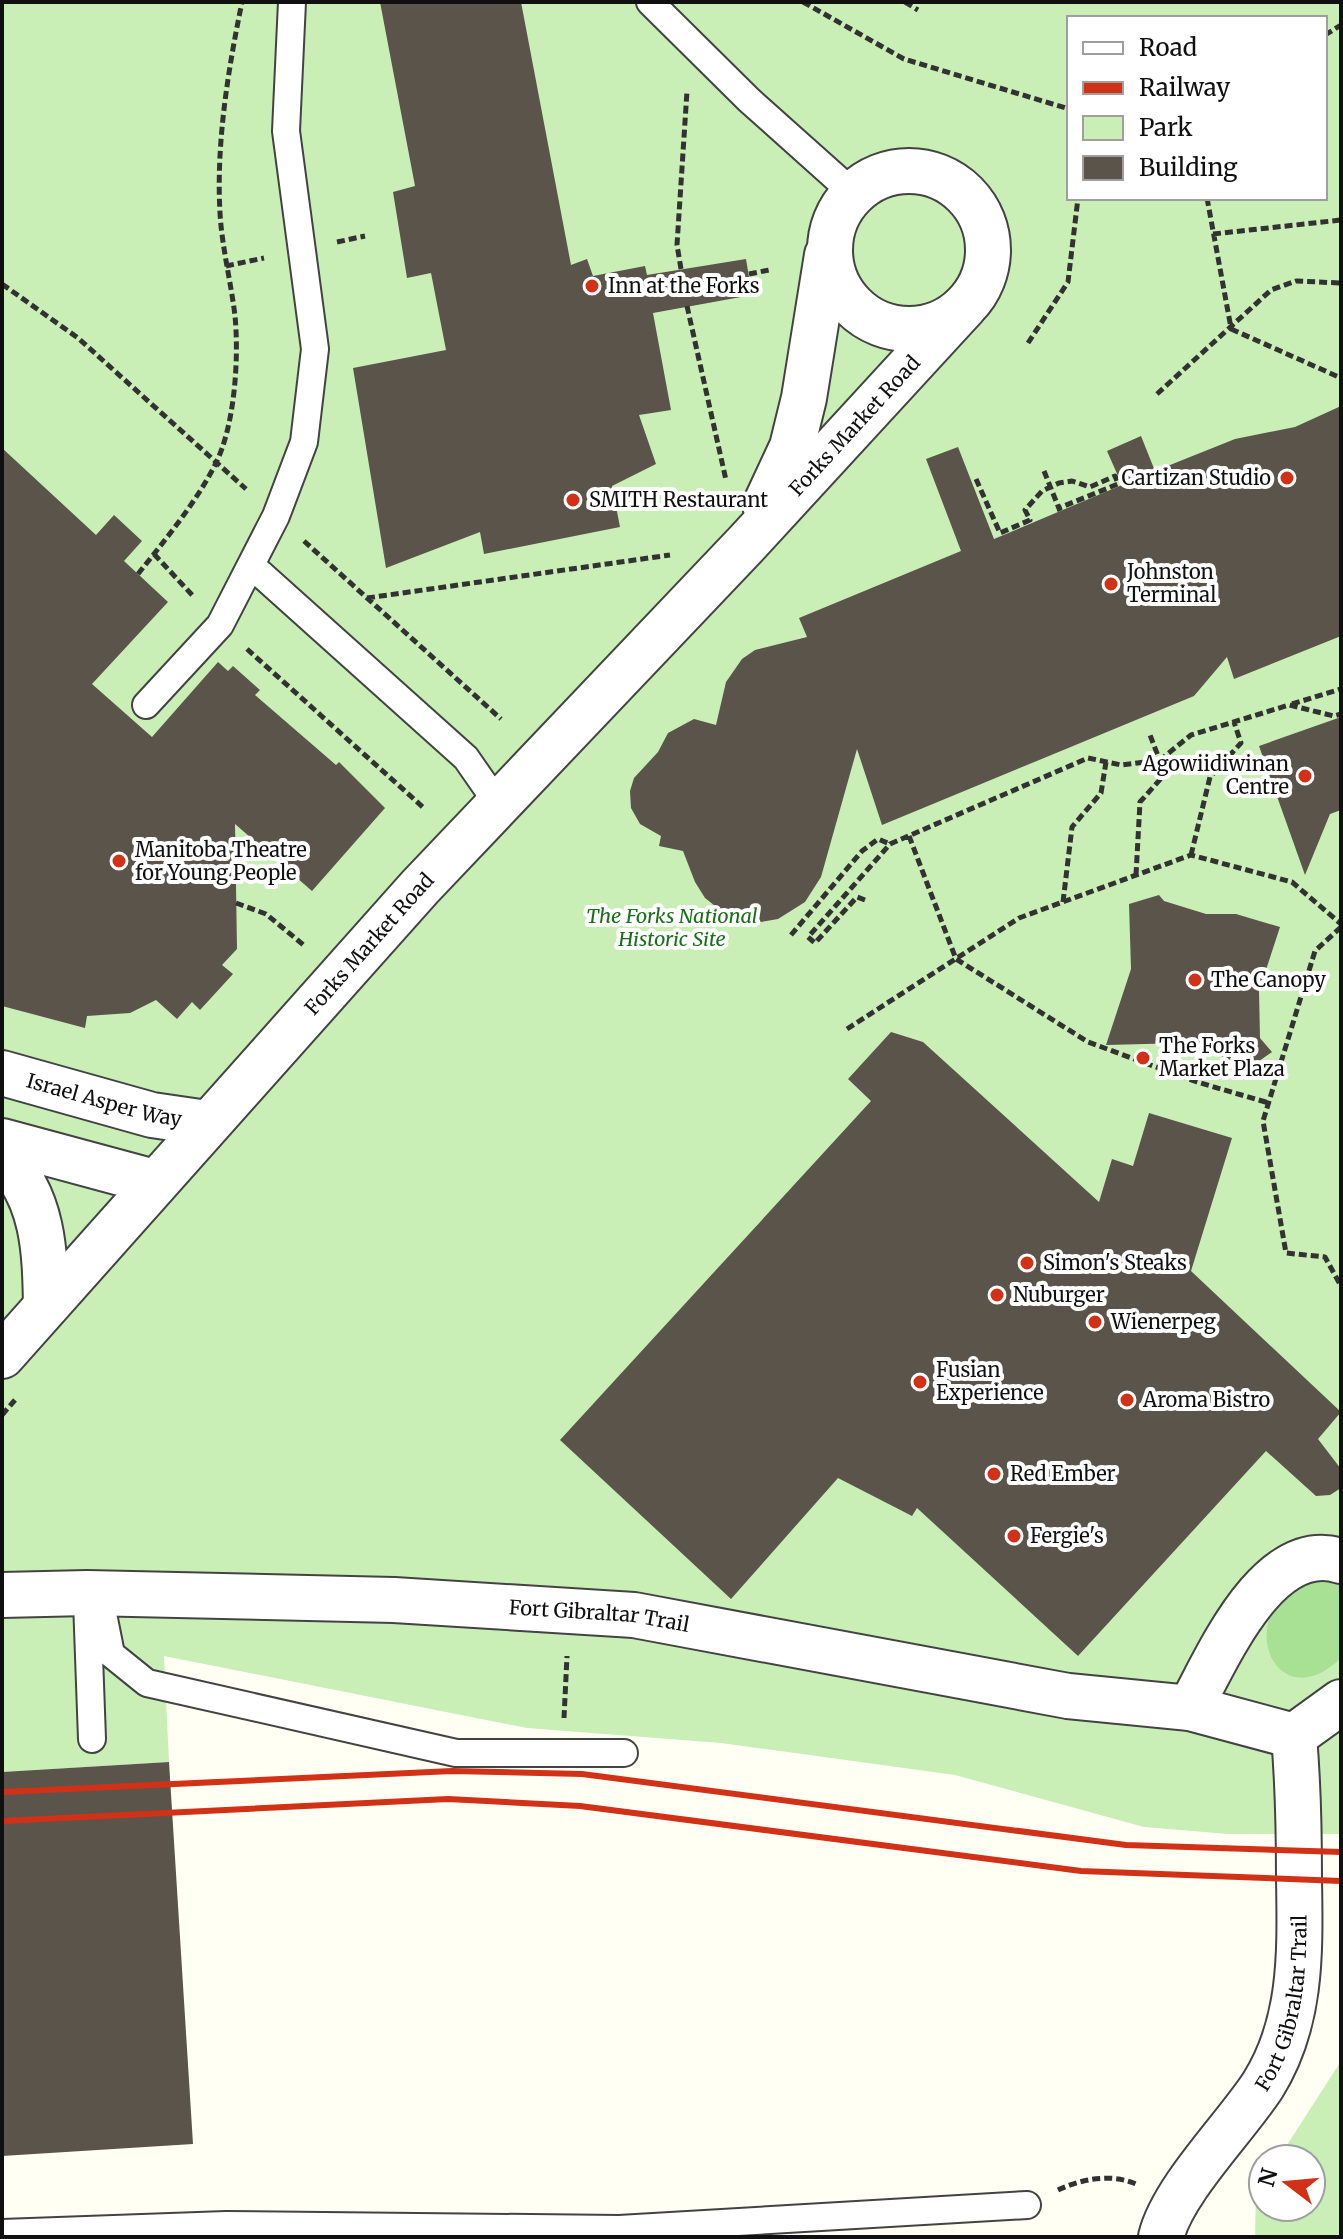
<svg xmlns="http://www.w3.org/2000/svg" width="1343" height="2239" viewBox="0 0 1343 2239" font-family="Merriweather,serif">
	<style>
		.green { fill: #c9efb7; fill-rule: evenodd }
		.forest { fill: #a8e194 }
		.building { fill: #5a544b }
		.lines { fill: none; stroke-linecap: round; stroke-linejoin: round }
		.lane-casing { stroke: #434343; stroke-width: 30 }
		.street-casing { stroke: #434343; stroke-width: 48 }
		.path { stroke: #323232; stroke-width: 5; stroke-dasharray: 8 4; stroke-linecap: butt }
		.lane { stroke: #fff; stroke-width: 26 }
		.street { stroke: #fff; stroke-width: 44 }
		.rail { stroke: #d13217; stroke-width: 6 }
		.poi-dot { fill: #d13217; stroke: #fff; stroke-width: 3 }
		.labels { text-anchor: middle; stroke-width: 8; stroke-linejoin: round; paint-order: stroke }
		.poi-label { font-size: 20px; fill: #101010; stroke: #fff; text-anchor: start }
		.street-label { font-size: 20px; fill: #101010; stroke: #fff }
		.park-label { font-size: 20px; font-style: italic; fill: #197018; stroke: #fff }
	</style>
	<rect width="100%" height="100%" fill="#fffff3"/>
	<path class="green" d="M2 2H1341V1834H1228L1144 1827 955 1775 721 1743 527 1728 164 1656 169 1762 2 1772ZM1069 18H1325V198H1069Z
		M1341 2061V2237H1255L1256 2194 1263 2183V2207H1311V2159H1278Z"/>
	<path class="forest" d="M1326 1580 1341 1585V1658C1268 1728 1225 1590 1326 1580Z"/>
	<path class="building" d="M380 2H521L571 265 587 259 593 276 645 266 647 275 746 259 752 295 653 313 671 410 639 415 656 464 612 486 620 527 484 554 480 532 386 568 353 368 446 350 431 273 407 278 393 192 415 186Z
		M1341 406V636L1234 679 1227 657 1194 696 882 825 857 749 821 877 805 902 778 919 761 922 729 917 705 898 695 882 683 851 659 846 661 836 640 824 631 808 630 791 634 778 658 752 668 733 694 719 716 725 726 682 742 659 755 650 807 637 799 618 961 551 926 459 958 447 994 539 1122 485 1107 451 1141 436 1155 471 1235 439 1295 427Z
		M2 448 96 535 114 515 142 541 124 561 168 602 92 684 152 737 218 662 228 671 233 666 260 690 255 695 336 765 339 762 385 808 312 891 235 824 237 949 222 965 233 974 200 1010 192 1002 177 1019 156 1000 130 1013 87 1016 85 1028 2 1006Z
		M1341 717V810L1330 814 1305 875 1259 746Z
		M1159 895 1164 901 1206 914H1236L1280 927 1259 991 1260 1038 1272 1052 1242 1073 1229 1059 1184 1043 1106 1045 1131 969 1129 904Z
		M891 1032 923 1042 1099 1202 1112 1159 1133 1166 1149 1113 1232 1138 1191 1271 1341 1412 1318 1439 1341 1469V1488L1330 1495 1316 1496 1266 1451 1078 1656 917 1508 912 1516 838 1478 731 1599 560 1440 871 1101 848 1079Z
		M169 1762 193 2144 2 2156V1772Z"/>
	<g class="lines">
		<defs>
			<path id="lane" d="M650 2 749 100 853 193
				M253 567 466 758 498 804
				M146 705 220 625 276 516 304 442 315 349 286 131 292 2
				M99 1594 111 1654 147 1683 456 1753H624
				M87 1601 92 1739
				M2 2233 226 2225 619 2229 1027 2205"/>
			<g id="street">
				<circle cx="909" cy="250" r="79"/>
				<path d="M765 505 792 447 804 398 827 255"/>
				<path id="s1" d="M2 1073 152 1115 207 1123"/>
				<path d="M2 1141 154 1182"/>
				<path d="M2 1156C44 1197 45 1252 46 1306"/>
				<path id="s2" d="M2 1356 420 887 747 543 964 307"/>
				<path id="s3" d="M2 1595 87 1593 394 1600 634 1615 1068 1696 1190 1708 1294 1736 1341 1702"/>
				<path d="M1190 1708C1218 1657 1268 1537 1341 1561"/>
				<path id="s4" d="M1161 2237C1173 2189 1235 2128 1263 2085 1303 2021 1300 1949 1299 1877 1299 1830 1298 1783 1294 1736"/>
			</g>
		</defs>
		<use href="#lane" class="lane-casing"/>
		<use href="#street" class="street-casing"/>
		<path class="path" d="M803 2 904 59 1069 109
			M905 2 918 10
			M1325 35 1341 25
			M1207 198 1231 328
			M1213 234 1341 220
			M337 242 365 236
			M226 266 264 258
			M681 269 677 245 687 91
			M749 274 769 270
			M2 284 78 338 246 489
			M687 306 726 480
			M1231 329 1341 378
			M1028 343 1068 282 1078 198
			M1157 394 1271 290 1296 281 1341 283
			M1044 471 1060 511
			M976 479 1000 533 1030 520 1025 510 1042 491 1059 483 1072 481 1090 487 1115 476 1118 484 1059 508
			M304 541 501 719
			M154 554 194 597
			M138 574C165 540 195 504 215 465 235 426 239 358 235 316 231 282 222 248 220 213 216 144 228 70 242 2
			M367 598 670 555
			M247 649 425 809
			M1292 704 1341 689
			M909 836 956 959 1088 1042 1197 1082 1269 1103
			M1191 855 1210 777 1241 743 1234 722
			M1136 875 1140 802 1165 774 1150 735
			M865 900 857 897 815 943 808 937 890 844 1088 758 1121 765 1160 760 1191 735 1289 705 1334 716 1341 714
			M1063 902 1072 827 1101 793 1106 762
			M236 903 266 914 306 947
			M1341 927 1315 951 1263 1121 1286 1253 1325 1257 1341 1286
			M791 935 862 851 878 839 890 844
			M847 1029 1019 918 1191 855 1292 882 1341 924
			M2 1415 15 1400
			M564 1718 567 1656
			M1058 2190C1081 2179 1111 2173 1136 2184"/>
		<use href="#lane" class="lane"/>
		<use href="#street" class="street"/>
		<path class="rail" d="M2 1792 452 1771 582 1774 1126 1845 1341 1852
			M2 1821 448 1799 580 1806 1081 1871 1341 1881"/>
	</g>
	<g class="poi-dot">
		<circle cx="592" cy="286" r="8"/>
		<circle cx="1287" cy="478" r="8"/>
		<circle cx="573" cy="500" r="8"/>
		<circle cx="1111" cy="584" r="8"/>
		<circle cx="1305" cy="776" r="8"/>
		<circle cx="119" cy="861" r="8"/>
		<circle cx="1195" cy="980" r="8"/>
		<circle cx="1143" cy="1058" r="8"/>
		<circle cx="1027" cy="1263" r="8"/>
		<circle cx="997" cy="1295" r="8"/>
		<circle cx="1095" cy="1322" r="8"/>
		<circle cx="920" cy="1382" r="8"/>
		<circle cx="1127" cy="1400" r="8"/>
		<circle cx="994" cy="1474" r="8"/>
		<circle cx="1014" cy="1536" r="8"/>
	</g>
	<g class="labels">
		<g class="poi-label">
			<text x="608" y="293">Inn at the Forks</text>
			<text x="1271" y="485" text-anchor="end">Cartizan Studio</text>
			<text x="589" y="507">SMITH Restaurant</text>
			<text x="1127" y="579">Johnston<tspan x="1127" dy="23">Terminal</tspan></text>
			<text x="1289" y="771" text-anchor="end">Agowiidiwinan<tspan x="1289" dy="23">Centre</tspan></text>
			<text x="135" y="857">Manitoba Theatre<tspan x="135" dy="23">for Young People</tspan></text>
			<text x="1211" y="987">The Canopy</text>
			<text x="1159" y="1053">The Forks<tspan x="1159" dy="23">Market Plaza</tspan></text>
			<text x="1043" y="1270">Simon's Steaks</text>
			<text x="1013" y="1302">Nuburger</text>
			<text x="1111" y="1329">Wienerpeg</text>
			<text x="936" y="1377">Fusian<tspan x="936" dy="23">Experience</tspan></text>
			<text x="1143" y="1407">Aroma Bistro</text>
			<text x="1010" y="1481">Red Ember</text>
			<text x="1030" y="1543">Fergie's</text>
		</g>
		<g class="street-label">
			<text dy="7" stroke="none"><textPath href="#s2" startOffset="1262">Forks Market Road</textPath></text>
			<text dy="7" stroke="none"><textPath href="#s2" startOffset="552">Forks Market Road</textPath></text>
			<text dy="7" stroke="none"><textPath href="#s1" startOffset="106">Israel Asper Way</textPath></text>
			<text dy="7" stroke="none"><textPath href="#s3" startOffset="598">Fort Gibraltar Trail</textPath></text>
			<text dy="7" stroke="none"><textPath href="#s4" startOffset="270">Fort Gibraltar Trail</textPath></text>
		</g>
		<g class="park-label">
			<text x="672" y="923">The Forks National<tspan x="672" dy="23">Historic Site</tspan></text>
		</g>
	</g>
	<rect width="1343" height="2239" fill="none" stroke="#101010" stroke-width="8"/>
	<rect x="1067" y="16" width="260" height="184" fill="#ffffff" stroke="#9f9f9f" stroke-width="2"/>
	<rect x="1083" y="42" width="40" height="12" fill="#ffffff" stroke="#9f9f9f" stroke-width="2"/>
	<text x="1139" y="56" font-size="24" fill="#101010">Road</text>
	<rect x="1083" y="82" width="40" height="12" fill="#d13217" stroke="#9f9f9f" stroke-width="2"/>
	<text x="1139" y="96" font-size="24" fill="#101010">Railway</text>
	<rect x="1083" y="116" width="40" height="24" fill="#c9efb7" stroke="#9f9f9f" stroke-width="2"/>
	<text x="1139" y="136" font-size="24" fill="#101010">Park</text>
	<rect x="1083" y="156" width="40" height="24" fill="#5a544b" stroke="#9f9f9f" stroke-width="2"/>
	<text x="1139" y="176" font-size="24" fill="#101010">Building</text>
	<g transform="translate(1287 2183) rotate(286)"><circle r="38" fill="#ffffff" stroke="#9f9f9f" stroke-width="2"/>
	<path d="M0-6L14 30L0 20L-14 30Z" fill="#d13217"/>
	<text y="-12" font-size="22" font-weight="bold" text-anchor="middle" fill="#101010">N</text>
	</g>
</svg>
